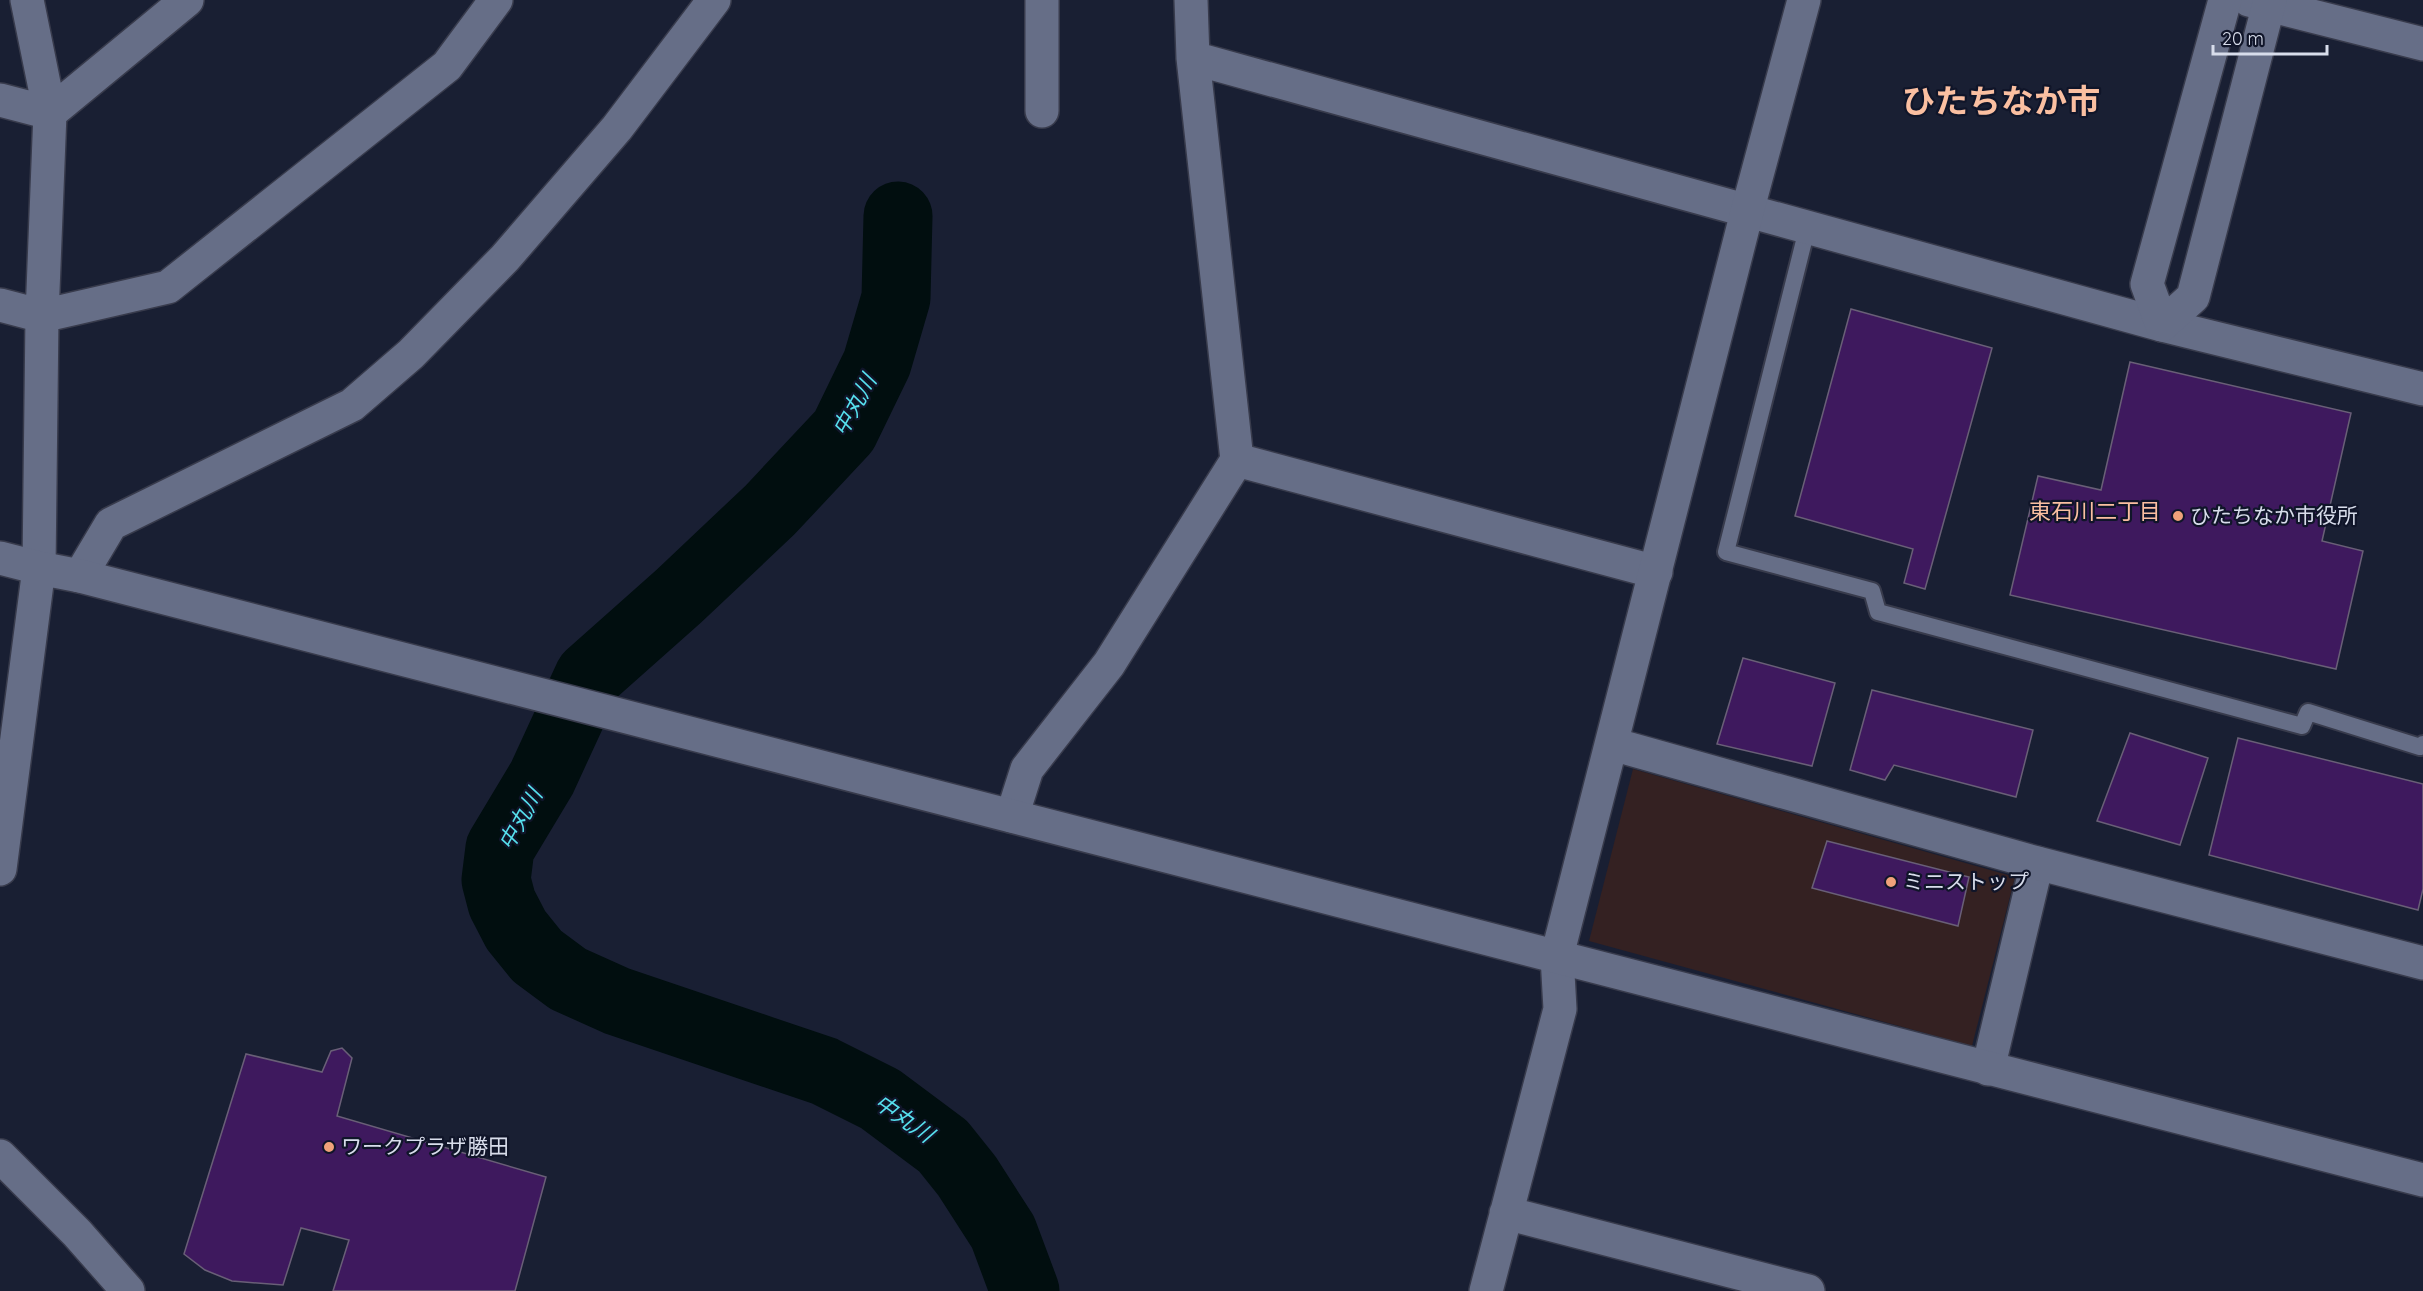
<svg xmlns="http://www.w3.org/2000/svg" width="2423" height="1291" viewBox="0 0 2423 1291" font-family="Quicksand,'Noto Sans JP',sans-serif">
	<style>
		.commercial { fill: #342122 }
		.lines { fill: none; stroke-linecap: round; stroke-linejoin: round }
		.river { stroke: #010e0f; stroke-width: 69 }
		.building { fill: #3e195e; stroke: #695f77; stroke-width: 1.5 }
		.lane-casing { stroke: #383b4c; stroke-width: 20 }
		.street-casing { stroke: #383b4c; stroke-width: 36 }
		.secondary-casing { stroke: #383b4c; stroke-width: 36 }
		.lane { stroke: #666e87; stroke-width: 16 }
		.street { stroke: #666e87; stroke-width: 33 }
		.secondary { stroke: #666e87; stroke-width: 33 }
		.poi-dot { fill: #f0a27a; stroke: #101529; stroke-width: 2 }
		.labels { text-anchor: middle; stroke-width: 4.5; stroke-linejoin: round; paint-order: stroke }
		.poi-label { font-size: 21px; fill: #d8ddeb; stroke: #101529; text-anchor: start }
		.water-label { font-size: 22px; font-style: italic; fill: #56dfed; stroke: #101529 }
		.neighbourhood-label { font-size: 22px; fill: #fabfa1; stroke: #101529 }
		.town-label { font-size: 33px; font-weight: bold; fill: #fabfa1; stroke: #101529 }
	</style>
	<rect width="100%" height="100%" fill="#191f33"/>
	<path class="commercial" d="M1633 769 2015 877 1972 1046 1589 941Z"/>
	<g class="lines">
		<path class="river" d="M898 216 896 298 877 363 844 431 770 510 679 596 589 676 542 778 500 848 496 880 502 903 516 930 537 956 568 979 617 1001 824 1071 880 1099 943 1146 967 1176 1003 1232 1025 1291"/>
	</g>
	<path class="building" d="M1851 309 1992 348 1925 589 1904 583 1913 549 1795 516Z
		M2130 362 2351 413 2322 541 2363 551 2336 669 2010 595 2038 476 2101 490Z
		M1743 658 1835 683 1812 766 1717 744Z
		M1872 690 2033 730 2016 797 1894 765 1885 780 1850 770Z
		M2130 733 2208 758 2180 845 2097 821Z
		M2238 738 2423 784V889L2418 910 2209 855Z
		M1827 841 1969 877 1958 926 1812 888Z
		M342 1048 352 1058 337 1116 546 1177 515 1291H333L349 1240 301 1228 283 1285 232 1281 205 1270 184 1254 246 1054 322 1072 331 1051Z"/>
	<g class="lines">
		<defs>
			<path id="lane" d="M1807 229 1726 552 1872 591 1878 612 2302 726 2308 712 2420 747 2423 744"/>
			<path id="street" d="M27 0 50 113 42 316 39 568
				M2249 0 2423 44
				M1193 58 2162 325 2423 389
				M0 100 50 113
				M1042 111V0
				M50 113 187 0
				M0 305 42 316 168 287 447 66 496 0
				M1237 460 1656 572
				M80 576 111 524 352 405 411 354 505 258 617 128 714 0
				M1012 816 1027 769 1109 664 1237 460 1193 58 1191 0
				M1988 1069 2037 863
				M0 1156 77 1233 128 1291
				M1506 1213 1808 1291
				M1486 1291 1560 1009 1557 956"/>
			<path id="secondary" d="M2225 0 2147 284 2162 325 2193 297 2270 0
				M0 558 39 568 80 576 2423 1180
				M1612 744 2037 863 2423 963
				M0 869 39 568
				M1557 956 1747 212 1804 0"/>
		</defs>
		<use href="#lane" class="lane-casing"/>
		<use href="#street" class="street-casing"/>
		<use href="#secondary" class="secondary-casing"/>
		<use href="#lane" class="lane"/>
		<use href="#street" class="street"/>
		<use href="#secondary" class="secondary"/>
	</g>
	<g class="poi-dot">
		<circle cx="2178" cy="516" r="6"/>
		<circle cx="1891" cy="882" r="6"/>
		<circle cx="329" cy="1147" r="6"/>
	</g>
	<g class="labels">
		<g class="poi-label">
			<text x="2190" y="523">ひたちなか市役所</text>
			<text x="1903" y="889">ミニストップ</text>
			<text x="341" y="1154">ワークプラザ勝田</text>
		</g>
		<g class="water-label">
			<text transform="translate(854 405) rotate(-61)" y="8">中丸川</text>
			<text transform="translate(520 819) rotate(-61)" y="8">中丸川</text>
			<text transform="translate(904 1118) rotate(35)" y="8">中丸川</text>
		</g>
		<g class="neighbourhood-label">
			<text x="2095" y="519">東石川二丁目</text>
		</g>
		<g class="town-label">
			<text x="2001" y="113">ひたちなか市</text>
		</g>
	</g>
	<path d="M2213 45v9h114v-9" fill="none" stroke="#d8ddeb" stroke-width="3"/>
	<text x="2222" y="45" font-size="18" fill="#d8ddeb" stroke="#101529" stroke-width="4.5" paint-order="stroke">20 m</text>
</svg>
